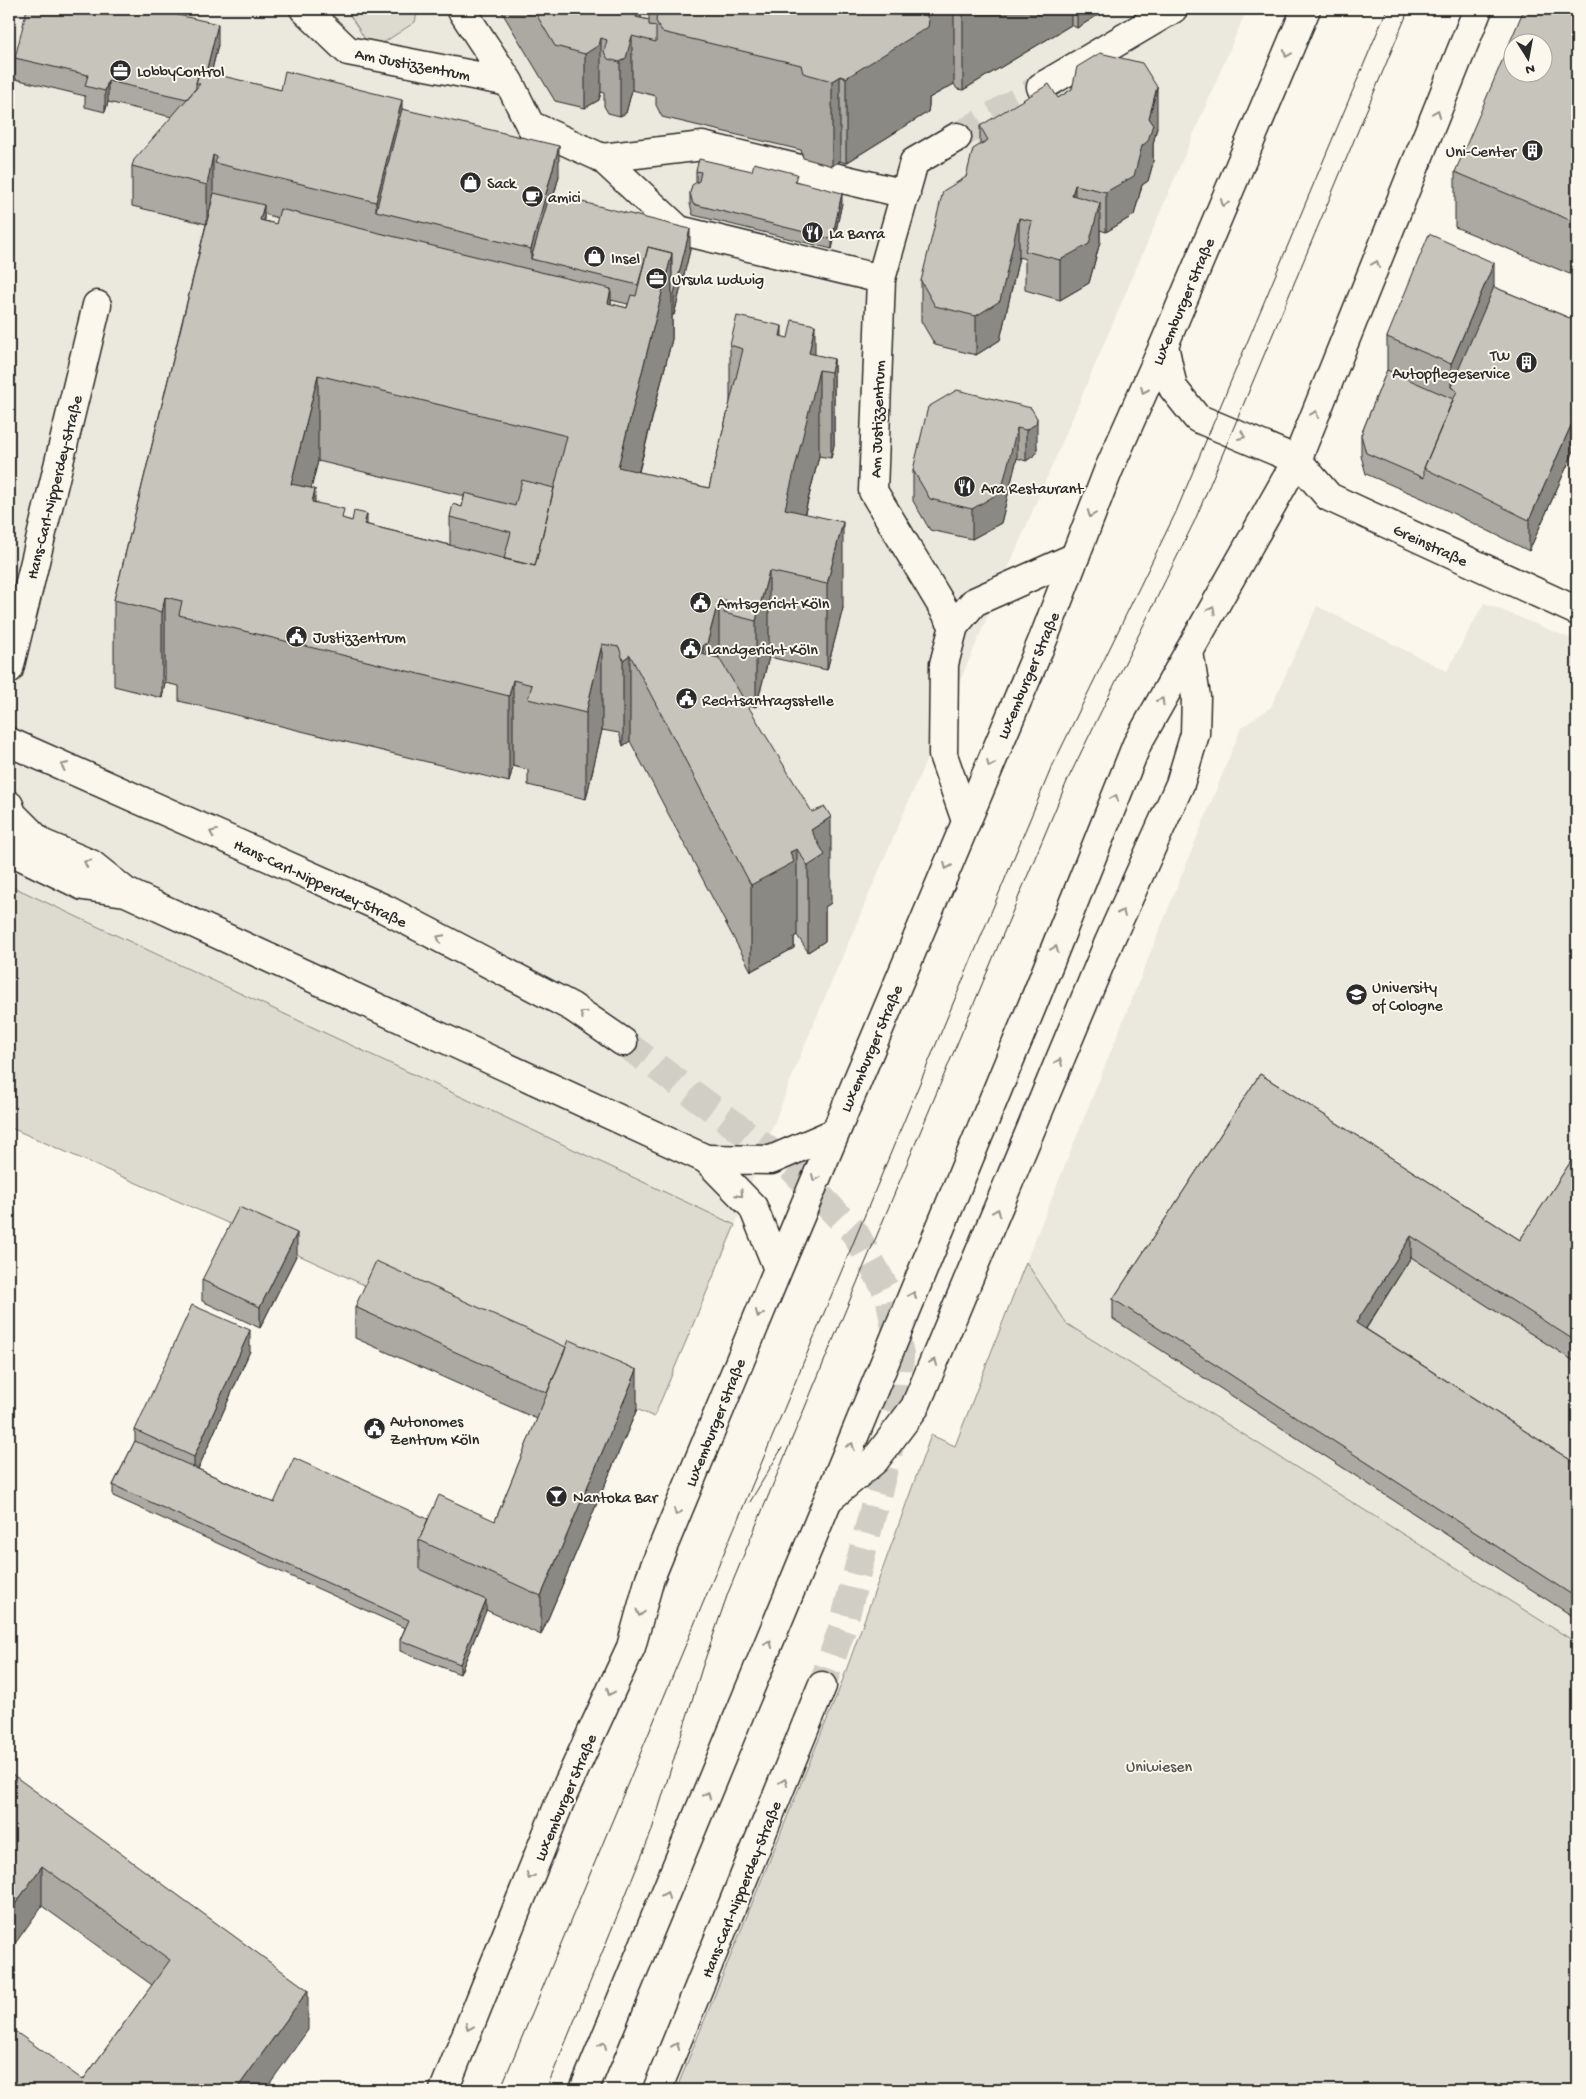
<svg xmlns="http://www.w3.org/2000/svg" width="1586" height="2099" viewBox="0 0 1586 2099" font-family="'Gochi Hand',sans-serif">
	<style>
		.built { fill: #ebe8de }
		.green { fill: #dddad0; stroke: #84827e }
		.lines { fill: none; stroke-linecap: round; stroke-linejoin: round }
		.minor-tunnel { stroke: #d1cec5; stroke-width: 28; stroke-dasharray: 28 14; stroke-linecap: butt }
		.minor-casing { stroke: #2b2b2b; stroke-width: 31 }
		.major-casing { stroke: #2b2b2b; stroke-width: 31 }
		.minor { stroke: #fbf7ec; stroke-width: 28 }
		.major { stroke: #fbf7ec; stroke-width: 28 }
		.tram { stroke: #2b2b2b; stroke-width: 1 }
		.wall { fill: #aba9a2; stroke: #2b2b2b; fill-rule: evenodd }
		.shaded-wall { fill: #8b8984; stroke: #2b2b2b }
		.building { fill: #c7c4bc; stroke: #2b2b2b; fill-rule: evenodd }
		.oneway { stroke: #93918c }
		.labels { text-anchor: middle; stroke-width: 4; stroke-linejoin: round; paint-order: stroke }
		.street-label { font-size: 16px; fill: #2b2b2b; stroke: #fbf7ec }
		.poi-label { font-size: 16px; fill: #2b2b2b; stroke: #fbf7ec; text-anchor: start }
		.park-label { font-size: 16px; fill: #585754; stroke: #fbf7ec }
	</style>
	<rect width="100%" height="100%" fill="#fbf7ec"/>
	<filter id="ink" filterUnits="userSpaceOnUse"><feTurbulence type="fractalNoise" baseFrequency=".02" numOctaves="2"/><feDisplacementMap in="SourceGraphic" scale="10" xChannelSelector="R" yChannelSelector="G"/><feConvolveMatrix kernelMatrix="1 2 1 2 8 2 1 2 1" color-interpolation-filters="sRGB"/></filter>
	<g filter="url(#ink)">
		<path class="built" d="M9 9H326L364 20 367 9H1247L800 1056 735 1225 9 885Z
			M1484 603 1577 641V1643L1067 1324 1026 1262 1241 728 1271 707 1317 606 1447 671Z"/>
		<path class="green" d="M346 9H418L415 22 383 43 365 39Z
			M9 885 735 1225 654 1417 239 1228 9 1127Z
			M1411 1257 1577 1363V1480L1356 1344Z
			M1026 1262 1067 1324 1577 1643V2090H676L839 1690 931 1435 955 1446Z"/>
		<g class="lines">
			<path class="minor-tunnel" d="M957 137 1041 87
				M623 1042 791 1167 855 1233 889 1295 900 1355 897 1419 843 1626 822 1686"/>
			<defs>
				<path id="minor" d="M304 9 348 51 509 82 530 125 602 158 679 230 881 279
					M461 9 509 82
					M1041 87 1173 9
					M602 158 703 146 906 194
					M1297 460 1329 497 1577 611
					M954 626 873 491 881 279 914 162 957 137
					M9 669 97 305
					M9 742 385 909 572 1007 623 1042
					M9 805 12 814 41 843 91 864 126 892 706 1159
					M966 821 943 755 944 664 954 626 974 602 1075 557
					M9 850 83 886 125 892
					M830 1498 875 1460 915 1407 1109 942 1180 784 1195 734 1196 697 1189 652
					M657 2090 822 1686"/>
				<path id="major" d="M1164 345 1173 388 1197 418 1297 460
					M706 1159 753 1207 778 1269
					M706 1159 771 1160 834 1133
					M444 2090 561 1799 631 1647 650 1578 778 1269 1044 637 1108 471 1164 345 1306 9
					M584 2090 1037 994 1137 744 1297 460 1478 9"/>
			</defs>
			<use href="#minor" class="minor-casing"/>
			<use href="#major" class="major-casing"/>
			<use href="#minor" class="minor"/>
			<use href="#major" class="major"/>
			<path class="tram" d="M750 1502 782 1448
				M500 2090 1050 771 1176 512 1387 9
				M546 2090 651 1833 702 1668 728 1593 813 1388 1068 779 1195 520 1409 9"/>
		</g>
		<path class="wall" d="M500 9H641V18L649 20V9H1103V12L1077 28 1071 25 963 90 957 89 954 84 929 98V105L928 112 846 163 840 161 832 166 803 158 801 150 662 117 656 105V96L632 90 626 113 620 116 608 113 604 106V93L601 92 599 100 585 108 555 101Z
			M1577 9V277L1455 227V172Z
			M218 45 211 74 281 90 402 109 559 176 554 195 690 250 674 315H672V339L639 472 709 488 730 402V345L782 337 815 355 834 359V445L831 458 819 456 805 513 843 608 827 670 769 657 756 707 747 705 831 903 825 907V941L808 952 797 935 794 937V948L751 971 630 741 623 746 619 733 602 730 586 799 528 785V770L513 766 509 782 179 701V686L165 683 162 698 114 686V600L206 224 132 206V166L172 117 108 102 105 112 85 107V96L15 79V58ZM264 214 278 218 276 224 264 221ZM611 300 628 304 627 308 611 304ZM318 461 464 496 462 507 450 517V545L344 519 315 502 311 488Z
			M1072 89 1157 127 1153 144V163L1148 181 1142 185 1134 215 1106 232 1100 230V242L1089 283 1060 300 1025 290V259L1019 257 1000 340 976 355 935 345 921 321V281L980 144V126L1058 98Z
			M696 171 797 182 842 203 832 249 693 215 690 204V193L697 182H696Z
			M1494 287 1577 321V459V444L1529 551 1424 499 1366 474 1361 456V435L1387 370V337Z
			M1031 408 1037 448 1036 454 1026 461 1017 458 1001 523 972 539 930 530 913 501V470Z
			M1260 1074 1520 1240 1577 1152V1363L1411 1257 1366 1329 1575 1463 1577 1459V1619L1113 1319V1299Z
			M297 1254 260 1328 202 1301V1280Z
			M355 1307 637 1409 541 1635 486 1610 460 1674 400 1651V1640L405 1628 113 1496V1485L135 1441V1430L250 1351 198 1469 274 1503 428 1519 495 1521 537 1419 355 1338Z
			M9 1772 308 2030 83 2080 152 1985 42 1906Z"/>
		<path class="shaded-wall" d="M638 9H641V38L636 17Z
			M936 9H954V84L929 98V105L928 112 846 163V78L926 15Z
			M963 9H1071V25L963 90Z
			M1077 9H1103V12L1077 28Z
			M218 24V45L201 114V93Z
			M632 36V90L626 113 620 116V62Z
			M601 38V92L599 100 585 108V54Z
			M840 76V161L832 166V81Z
			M108 81V102L105 112V91Z
			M1157 87V127L1153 144V163L1148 181 1142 185 1134 215 1106 232V192L1142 146Z
			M402 100V139L376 211V202Z
			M559 146V176L536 260 531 259V249Z
			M213 155V195L207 224V185Z
			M1075 185V224L1072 195Z
			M842 193V203L832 249V239Z
			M1100 203V242L1089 283 1060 300V260Z
			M264 205V291L260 220Z
			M1019 218V257L1000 340 976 355V316Z
			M690 229V250L674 315V294Z
			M672 253V339L618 553V467Z
			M1494 263V317L1457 391 1451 387V364Z
			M611 289V375L608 303Z
			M815 325V385L819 370V456L789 575 785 509 809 353Z
			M782 326V412L780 336Z
			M834 359V445L831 458V372Z
			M318 375V461L291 570V484Z
			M1577 412V444L1529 551V520Z
			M1037 418V448L1036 454 1026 461V430Z
			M1017 428V458L1001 523 972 539V509Z
			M315 489V575L312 502Z
			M367 514V580L364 524Z
			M843 522V608L827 670V584Z
			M769 571V657L756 707V621Z
			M165 597V683L162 698V612Z
			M719 598V684L707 730V644Z
			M602 644V730L586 799V713Z
			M704 644V730L701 654Z
			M630 655V741L623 746V660Z
			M513 680V766L509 782V696Z
			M831 817V903L825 907V941L808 952V866L811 830Z
			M797 849V935L794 937V948L751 971V885L790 852Z
			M297 1233V1254L260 1328V1307Z
			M1411 1236V1257L1356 1344V1323Z
			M250 1330V1351L194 1478V1457Z
			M637 1370V1409L541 1635V1596Z
			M486 1600V1611L460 1674V1664Z
			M42 1866V1906L9 1952V1913Z
			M308 1990V2030L265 2090H236Z"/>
		<path class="building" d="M27 9H151L218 24 206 72 202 71 201 74 199 73 196 83V88L187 99 108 81 105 91 85 86 88 75 15 58Z
			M533 9H638L636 17 649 20V25L656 26V42L632 36 626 58 620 62 608 59 604 52 607 40 601 38 599 45 585 54 555 46Z
			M658 9H936L926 15 929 20 928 27 846 78 840 76 832 81 803 73 801 65 662 32 656 21Z
			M1524 9H1577V223L1455 172ZM1514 42H1544V72H1514Z
			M1100 53 1142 63 1157 87 1149 118 1153 124 1148 141 1142 146 1134 176 1106 192 1075 185 1072 195 1100 203 1089 244 1060 260 1025 251 1032 221 1019 218 1000 301 976 316 935 306 921 281 943 191 966 177 973 149 988 140 980 126 1049 84 1058 98 1072 89 1077 67Z
			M202 71 281 90 285 71 402 100 376 202 215 163 217 157 213 155 207 185 132 166 134 160 200 84 196 83 199 73 201 74Z
			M402 109 559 146 531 249 376 211Z
			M699 159 752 171 754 163 797 174 795 181 842 193 832 239 693 204 690 193 692 185 699 181 701 172 696 171Z
			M214 193 264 205 260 220 276 224 280 209 611 289 608 303 627 308 631 295 636 296 648 247 672 253 618 467 709 488 743 349 730 345 737 316 782 326 780 336 788 338 792 320 815 325 809 353 834 359 831 372 819 370 785 509 843 522 827 584 769 571 756 621 724 613 726 600 719 598 707 644H704L701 654 719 658 812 812 825 807 831 817 811 830 825 855 808 866 797 849 790 852 794 862 751 885 630 655 623 660 619 647 602 644 586 713 528 699 532 685 513 680 509 696 179 615 182 601 165 597 162 612 114 600ZM318 375 567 436 535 566 364 524 367 514 354 511 352 521 342 518 344 509 312 502 315 489 291 484Z
			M550 194 690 229 674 294H672V253L648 247 638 285 531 259Z
			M1429 234 1494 263 1451 364 1387 337Z
			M1494 287 1577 321V412L1529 520 1424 468 1457 391 1451 387Z
			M1387 370 1453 399 1424 468V478L1366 453 1361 435Z
			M957 390 1031 408 1037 418 1036 424 1026 430 1017 428 1001 492 972 509 930 499 913 470 928 407Z
			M522 480 554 488 535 566 504 559 511 532 450 517 453 504 462 507 465 493 515 506Z
			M1260 1074 1520 1240 1577 1152V1342L1411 1236 1356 1323 1575 1463 1577 1459V1598L1113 1299Z
			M239 1207 297 1233 260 1307 202 1280Z
			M376 1261 566 1347 547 1393 355 1307Z
			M192 1305 250 1330 194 1457 135 1430Z
			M569 1340 637 1370 541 1596 419 1540 439 1495 495 1521Z
			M135 1441 274 1503 294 1458 428 1519 419 1540V1569L486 1600 460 1664 400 1640 409 1620 113 1485Z
			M9 1772 308 1990 236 2090H9V2027L83 2080 170 1960 42 1866 9 1913Z"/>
		<defs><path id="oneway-chevron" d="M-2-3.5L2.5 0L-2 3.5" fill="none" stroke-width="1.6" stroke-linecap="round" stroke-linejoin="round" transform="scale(1.25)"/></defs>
		<g class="oneway">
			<use href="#oneway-chevron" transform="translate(1287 54) rotate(113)"/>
			<use href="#oneway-chevron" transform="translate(1437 113) rotate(-68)"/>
			<use href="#oneway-chevron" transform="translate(1224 203) rotate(113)"/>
			<use href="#oneway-chevron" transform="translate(1376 264) rotate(-68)"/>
			<use href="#oneway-chevron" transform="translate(1144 390) rotate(114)"/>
			<use href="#oneway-chevron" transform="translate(1315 414) rotate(-68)"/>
			<use href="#oneway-chevron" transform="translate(1242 436) rotate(23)"/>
			<use href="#oneway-chevron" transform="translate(1091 514) rotate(111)"/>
			<use href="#oneway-chevron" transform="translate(1212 610) rotate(-61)"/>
			<use href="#oneway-chevron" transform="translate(1161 701) rotate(-60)"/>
			<use href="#oneway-chevron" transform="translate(990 764) rotate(113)"/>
			<use href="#oneway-chevron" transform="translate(64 766) rotate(-156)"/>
			<use href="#oneway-chevron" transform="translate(1115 798) rotate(-68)"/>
			<use href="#oneway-chevron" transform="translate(213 833) rotate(-156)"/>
			<use href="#oneway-chevron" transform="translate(87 863) rotate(-153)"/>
			<use href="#oneway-chevron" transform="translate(947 866) rotate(113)"/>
			<use href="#oneway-chevron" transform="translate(1122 913) rotate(-66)"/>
			<use href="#oneway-chevron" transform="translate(440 938) rotate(-152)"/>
			<use href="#oneway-chevron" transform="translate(1055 949) rotate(-68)"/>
			<use href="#oneway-chevron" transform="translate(583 1014) rotate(-146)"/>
			<use href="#oneway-chevron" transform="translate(1059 1062) rotate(-67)"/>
			<use href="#oneway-chevron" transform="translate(815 1178) rotate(113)"/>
			<use href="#oneway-chevron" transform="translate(740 1194) rotate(45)"/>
			<use href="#oneway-chevron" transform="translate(997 1212) rotate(-67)"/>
			<use href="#oneway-chevron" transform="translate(913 1295) rotate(-68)"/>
			<use href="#oneway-chevron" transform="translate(759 1314) rotate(112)"/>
			<use href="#oneway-chevron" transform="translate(934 1362) rotate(-67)"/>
			<use href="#oneway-chevron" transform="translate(851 1446) rotate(-68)"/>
			<use href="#oneway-chevron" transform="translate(677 1512) rotate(112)"/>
			<use href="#oneway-chevron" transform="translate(640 1613) rotate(105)"/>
			<use href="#oneway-chevron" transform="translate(769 1644) rotate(-68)"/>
			<use href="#oneway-chevron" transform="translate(610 1692) rotate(115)"/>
			<use href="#oneway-chevron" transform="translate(784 1782) rotate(-68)"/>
			<use href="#oneway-chevron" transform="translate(707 1795) rotate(-68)"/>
			<use href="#oneway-chevron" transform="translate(530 1876) rotate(112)"/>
			<use href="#oneway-chevron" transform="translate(666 1895) rotate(-67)"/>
			<use href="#oneway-chevron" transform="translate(469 2027) rotate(112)"/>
			<use href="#oneway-chevron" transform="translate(603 2045) rotate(-67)"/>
			<use href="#oneway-chevron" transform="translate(676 2046) rotate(-68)"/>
		</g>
	</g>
	<defs>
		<symbol id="office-disc" viewBox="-11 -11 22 22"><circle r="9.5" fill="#2b2b2b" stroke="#fbf7ec"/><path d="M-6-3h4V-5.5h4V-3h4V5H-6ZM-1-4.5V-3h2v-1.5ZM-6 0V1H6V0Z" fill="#fff"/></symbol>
		<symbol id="building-disc" viewBox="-11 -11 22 22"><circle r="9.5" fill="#2b2b2b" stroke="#fbf7ec"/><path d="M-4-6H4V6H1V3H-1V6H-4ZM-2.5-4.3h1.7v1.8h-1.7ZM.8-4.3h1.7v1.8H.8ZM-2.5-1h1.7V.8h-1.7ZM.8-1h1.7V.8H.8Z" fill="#fff"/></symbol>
		<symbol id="shop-disc" viewBox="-11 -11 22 22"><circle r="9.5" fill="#2b2b2b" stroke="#fbf7ec"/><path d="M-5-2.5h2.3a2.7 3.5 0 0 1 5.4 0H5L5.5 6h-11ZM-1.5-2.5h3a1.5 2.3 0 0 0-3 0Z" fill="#fff"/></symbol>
		<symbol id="cafe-disc" viewBox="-11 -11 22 22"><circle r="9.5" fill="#2b2b2b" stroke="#fbf7ec"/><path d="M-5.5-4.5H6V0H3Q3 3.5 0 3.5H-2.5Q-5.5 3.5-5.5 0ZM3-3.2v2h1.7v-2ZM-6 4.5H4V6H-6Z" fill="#fff"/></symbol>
		<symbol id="restaurant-disc" viewBox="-11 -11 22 22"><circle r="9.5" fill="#2b2b2b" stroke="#fbf7ec"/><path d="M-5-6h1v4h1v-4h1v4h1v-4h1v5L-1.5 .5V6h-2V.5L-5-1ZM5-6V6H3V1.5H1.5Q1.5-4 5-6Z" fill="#fff"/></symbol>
		<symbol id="civic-disc" viewBox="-11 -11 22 22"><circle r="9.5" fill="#2b2b2b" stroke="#fbf7ec"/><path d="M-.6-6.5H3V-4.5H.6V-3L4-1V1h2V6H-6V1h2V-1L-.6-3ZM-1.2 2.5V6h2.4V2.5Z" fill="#fff"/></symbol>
		<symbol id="university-disc" viewBox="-11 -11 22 22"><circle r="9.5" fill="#2b2b2b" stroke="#fbf7ec"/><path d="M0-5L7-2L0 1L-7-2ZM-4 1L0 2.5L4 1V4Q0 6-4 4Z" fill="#fff"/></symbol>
		<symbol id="bar-disc" viewBox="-11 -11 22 22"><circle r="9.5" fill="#2b2b2b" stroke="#fbf7ec"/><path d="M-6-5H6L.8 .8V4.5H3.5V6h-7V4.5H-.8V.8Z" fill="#fff"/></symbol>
	</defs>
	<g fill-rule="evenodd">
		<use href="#office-disc" x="108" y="58" width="25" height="25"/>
		<use href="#building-disc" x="1520" y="138" width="25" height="25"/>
		<use href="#shop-disc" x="458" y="170" width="25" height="25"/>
		<use href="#cafe-disc" x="520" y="184" width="25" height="25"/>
		<use href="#restaurant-disc" x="800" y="220" width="25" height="25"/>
		<use href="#shop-disc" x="582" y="244" width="25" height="25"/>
		<use href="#office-disc" x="644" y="266" width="25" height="25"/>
		<use href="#building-disc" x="1514" y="350" width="25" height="25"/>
		<use href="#restaurant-disc" x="952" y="474" width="25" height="25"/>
		<use href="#civic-disc" x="688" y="590" width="25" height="25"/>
		<use href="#civic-disc" x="284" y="624" width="25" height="25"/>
		<use href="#civic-disc" x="678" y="636" width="25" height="25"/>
		<use href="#civic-disc" x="674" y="686" width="25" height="25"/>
		<use href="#university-disc" x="1344" y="982" width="25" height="25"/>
		<use href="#civic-disc" x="362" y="1416" width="25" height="25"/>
		<use href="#bar-disc" x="544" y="1484" width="25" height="25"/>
	</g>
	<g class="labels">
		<g class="street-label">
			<text transform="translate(413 63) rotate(11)" y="6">Am Justizzentrum</text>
			<text transform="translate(1182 301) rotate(-67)" y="6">Luxemburger Straße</text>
			<text transform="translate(876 419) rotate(-88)" y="6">Am Justizzentrum</text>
			<text transform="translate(53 487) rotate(-76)" y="6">Hans-Carl-Nipperdey-Straße</text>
			<text transform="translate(1431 544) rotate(25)" y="6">Greinstraße</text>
			<text transform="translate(1027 675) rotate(-67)" y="6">Luxemburger Straße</text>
			<text transform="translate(321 882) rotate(25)" y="6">Hans-Carl-Nipperdey-Straße</text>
			<text transform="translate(870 1048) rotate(-67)" y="6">Luxemburger Straße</text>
			<text transform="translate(714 1422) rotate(-68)" y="6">Luxemburger Straße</text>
			<text transform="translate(564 1797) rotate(-67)" y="6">Luxemburger Straße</text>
			<text transform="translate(740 1889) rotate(-68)" y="6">Hans-Carl-Nipperdey-Straße</text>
		</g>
		<g class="poi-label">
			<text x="137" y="76">LobbyControl</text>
			<text x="1516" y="156" text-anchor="end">Uni-Center</text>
			<text x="487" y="188">Sack</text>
			<text x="548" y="202">amici</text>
			<text x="829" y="238">La Barra</text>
			<text x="611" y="263">Insel</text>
			<text x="672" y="284">Ursula Ludwig</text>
			<text x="1510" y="360" text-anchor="end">TW<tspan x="1510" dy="18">Autopflegeservice</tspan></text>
			<text x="981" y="493">Ara Restaurant</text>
			<text x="717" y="608">Amtsgericht Köln</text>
			<text x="313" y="642">Justizzentrum</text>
			<text x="707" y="654">Landgericht Köln</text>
			<text x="702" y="705">Rechtsantragsstelle</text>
			<text x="1372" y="992">University<tspan x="1372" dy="18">of Cologne</tspan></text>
			<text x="390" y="1426">Autonomes<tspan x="390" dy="18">Zentrum Köln</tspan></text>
			<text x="573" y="1502">Nantoka Bar</text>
		</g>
		<g class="park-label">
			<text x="1159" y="1771">Uniwiesen</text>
		</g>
	</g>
	<rect width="1586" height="2099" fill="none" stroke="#fbf7ec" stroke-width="30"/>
	<rect x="15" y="15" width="1556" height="2069" fill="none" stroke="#2b2b2b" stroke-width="2" filter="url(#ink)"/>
	<g transform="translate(1528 58) rotate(169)"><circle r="24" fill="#fbf7ec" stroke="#a8a59f"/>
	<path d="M0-4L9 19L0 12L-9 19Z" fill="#2b2b2b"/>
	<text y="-8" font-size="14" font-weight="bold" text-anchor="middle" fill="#2b2b2b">N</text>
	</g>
</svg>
